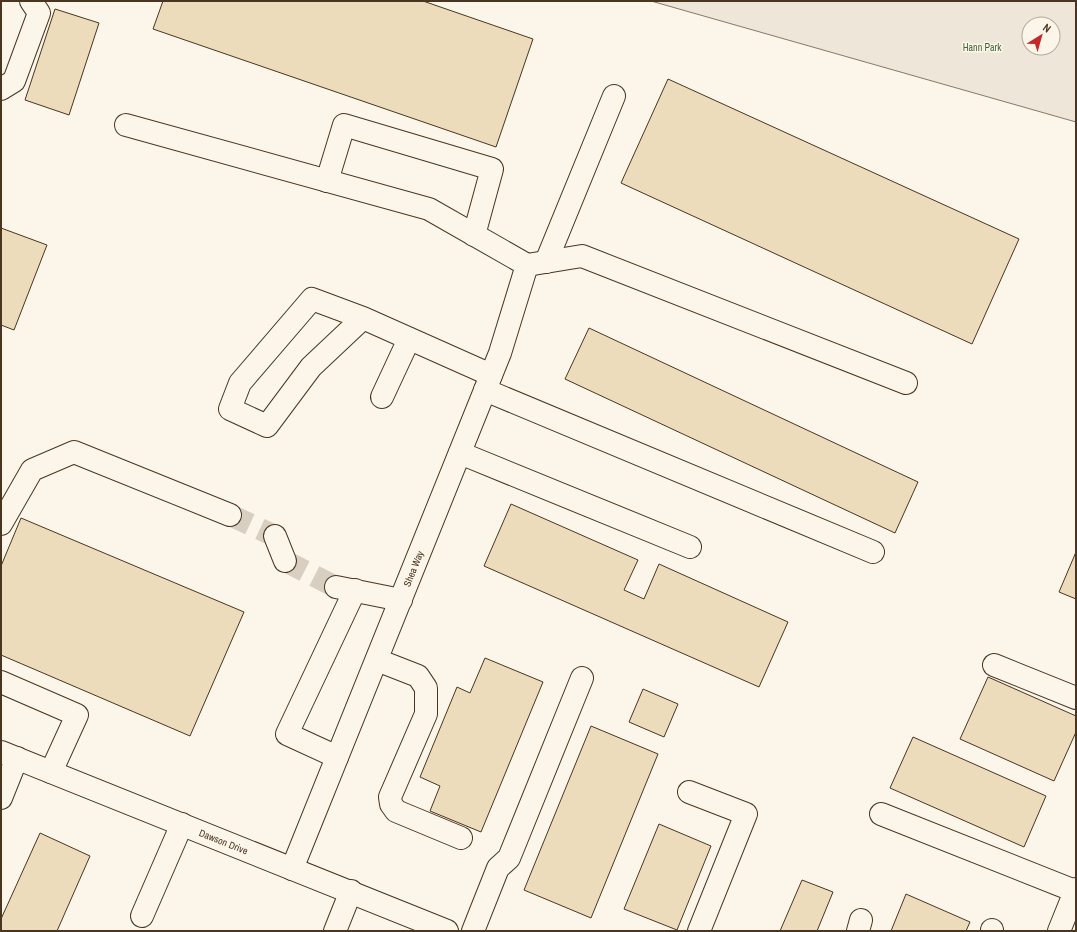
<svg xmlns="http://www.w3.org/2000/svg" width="1077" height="932" viewBox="0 0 1077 932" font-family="'Archivo Narrow',sans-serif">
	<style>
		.green { fill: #ede6d9; stroke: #887966; fill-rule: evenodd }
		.building { fill: #ecdcbc; stroke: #4a3520 }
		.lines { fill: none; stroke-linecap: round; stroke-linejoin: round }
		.minor-tunnel { stroke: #d8cfc1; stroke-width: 22; stroke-dasharray: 22 11; stroke-linecap: butt }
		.minor-casing { stroke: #4a3520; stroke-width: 24 }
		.minor { stroke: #fbf6e9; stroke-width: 22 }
		.labels { text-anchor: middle; stroke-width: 3; stroke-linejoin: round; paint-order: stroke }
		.park-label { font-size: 10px; fill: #436837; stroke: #fbf6e9 }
		.street-label { font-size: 10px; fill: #4a3520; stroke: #fbf6e9 }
	</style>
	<rect width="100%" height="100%" fill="#fbf6e9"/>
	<path class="green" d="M651 1H1076V122ZM1029 24H1053V48H1029Z"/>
	<path class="building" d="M163 1H423L533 39 496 147 153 29Z
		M55 9 99 23 69 115 25 100Z
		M668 79 1019 239 972 344 621 183Z
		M1 228 47 245 14 330 1 325Z
		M589 328 918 482 895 533 565 379Z
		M511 504 638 560 624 590 644 599 659 564 788 622 759 687 484 566Z
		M21 518 244 612 190 736 1 655V566Z
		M1076 552V599L1059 592Z
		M485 658 543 682 481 832 430 811 440 786 420 777 457 687 470 693Z
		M988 677 1076 716V732L1054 781 960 739Z
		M643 689 678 704 664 737 629 722Z
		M591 726 658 754 591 918 524 890Z
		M913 737 1046 796 1024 847 890 788Z
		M659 824 711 846 677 930 624 909Z
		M40 833 90 856 57 931H1V919Z
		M802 880 833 892 817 931H780Z
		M906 894 970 922 966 931H891Z"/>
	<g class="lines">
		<path class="minor-tunnel" d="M230 515 275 536
			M285 561 336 587"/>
		<defs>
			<g id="minor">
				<path d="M1 89 14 81 39 13 31 1"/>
				<path d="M126 125 429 209 527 265 582 256 906 383"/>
				<path d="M327 181 344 125 492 169 474 235"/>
				<path d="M546 262 614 96"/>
				<path d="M363 318 311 367 267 426 230 409 240 383 312 299 363 318 491 375"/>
				<path d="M485 390 873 552"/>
				<path d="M382 397 409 339"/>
				<path d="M460 453 690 547"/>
				<path d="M1 524 32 470 74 452 230 515"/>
				<path d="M275 536 285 561"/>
				<path d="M336 587 401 600"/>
				<path d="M377 660 418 676 426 688V714L390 797 391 804 396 811 461 838"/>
				<path d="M994 665 1076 698"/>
				<path d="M1 682 77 715 51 772"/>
				<path id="s1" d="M1 752 447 931"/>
				<path d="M337 757 287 734 355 590"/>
				<path d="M689 792 746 814 699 931"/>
				<path d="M1 798 17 758"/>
				<path d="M881 814 1075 891"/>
				<path id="s2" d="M292 869 500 353 527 265"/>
				<path d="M142 916 182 824"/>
				<path d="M335 931 351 891"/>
				<path d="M473 931 498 868 509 858 582 678"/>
				<path d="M858 931 861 920"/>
				<path d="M992 931V930"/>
				<path d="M1059 931 1076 889"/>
			</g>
		</defs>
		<use href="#minor" class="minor-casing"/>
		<use href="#minor" class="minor"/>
	</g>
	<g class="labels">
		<g class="park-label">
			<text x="982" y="51">Hann Park</text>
		</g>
		<g class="street-label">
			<text dy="4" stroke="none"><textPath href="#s2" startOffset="324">Shea Way</textPath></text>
			<text dy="4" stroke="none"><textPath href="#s1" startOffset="240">Dawson Drive</textPath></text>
		</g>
	</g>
	<rect width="1077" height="932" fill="none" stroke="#4a3520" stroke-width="4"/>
	<g transform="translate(1041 36) rotate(37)"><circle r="19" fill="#fbf6e9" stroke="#b4a999"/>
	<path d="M0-3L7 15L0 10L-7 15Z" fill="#c62828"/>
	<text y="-6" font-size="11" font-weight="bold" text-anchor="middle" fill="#4a3520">N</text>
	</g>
</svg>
